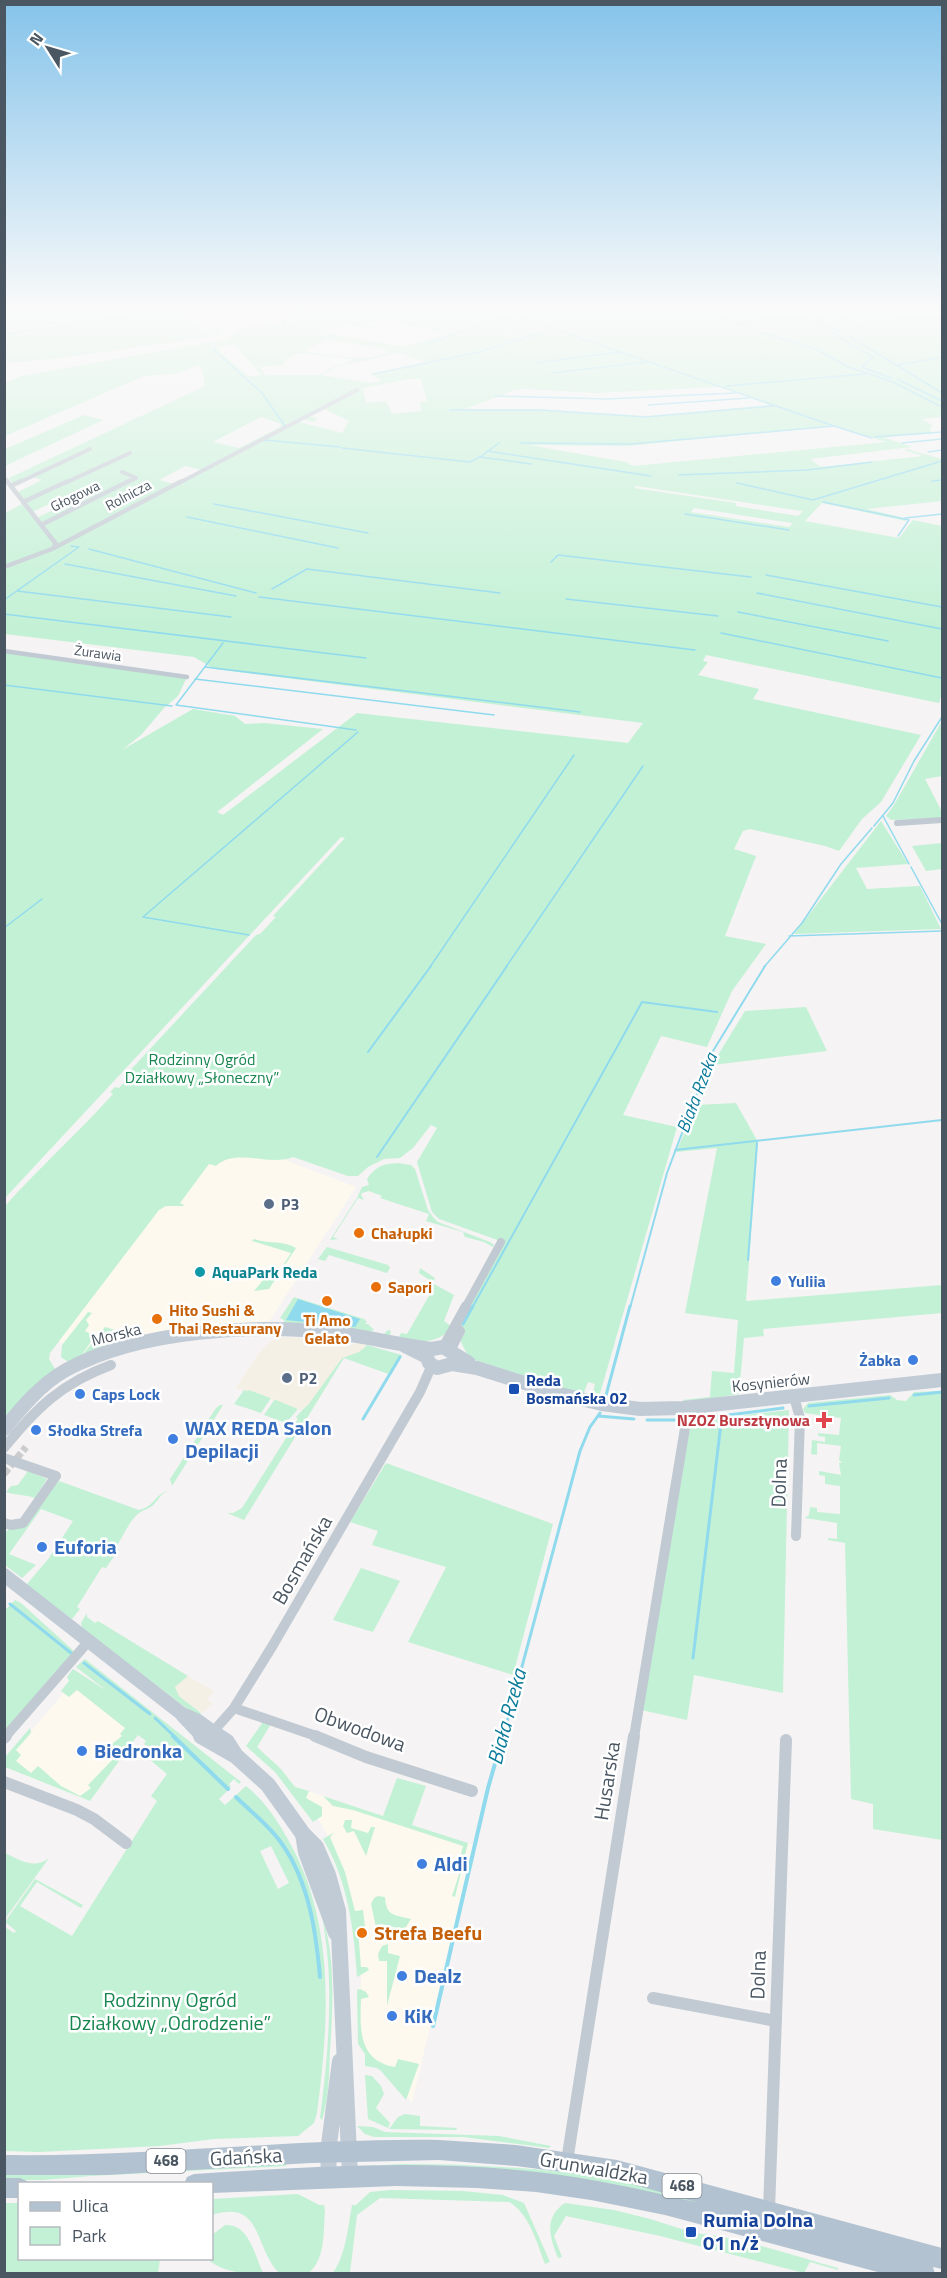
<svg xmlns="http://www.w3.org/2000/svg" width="947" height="2278" viewBox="0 0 947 2278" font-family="'Titillium Web',sans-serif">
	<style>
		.commercial { fill: #fdf9ef }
		.green { fill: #c3f1d5; fill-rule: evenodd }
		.sand { fill: #f5f0e5 }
		.water { fill: #90daee }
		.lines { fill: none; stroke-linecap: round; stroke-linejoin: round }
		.stream-far3 { stroke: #90daee; stroke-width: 1.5 }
		.stream-far2 { stroke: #90daee; stroke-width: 2 }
		.stream-far1 { stroke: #90daee; stroke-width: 3 }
		.stream { stroke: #90daee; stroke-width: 4 }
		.canal { stroke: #90daee; stroke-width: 4 }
		.pedestrian-tunnel { stroke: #caccce; stroke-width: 7; stroke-dasharray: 7 3; stroke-linecap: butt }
		.minor-far5 { stroke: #c1cad2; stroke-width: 4 }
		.minor-far4 { stroke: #c1cad2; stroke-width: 4.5 }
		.minor-far3 { stroke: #c1cad2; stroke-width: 6 }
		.minor-far2 { stroke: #c1cad2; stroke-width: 8 }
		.minor-far1 { stroke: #c1cad2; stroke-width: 10 }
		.minor { stroke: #c1cad2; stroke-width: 12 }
		.secondary-far1 { stroke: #c1cbd6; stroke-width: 14 }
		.secondary { stroke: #c1cbd6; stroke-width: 16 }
		.primary { fill: #b3c2d1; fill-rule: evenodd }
		.service-dot { fill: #5c6f8a; stroke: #fff; stroke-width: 2 }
		.food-dot { fill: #e8710a; stroke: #fff; stroke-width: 2 }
		.culture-dot { fill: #0f9aa8; stroke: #fff; stroke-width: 2 }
		.shop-dot { fill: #3f7fe0; stroke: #fff; stroke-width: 2 }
		.transit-dot { fill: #1a4fb4; stroke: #fff; stroke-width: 2 }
		.health-dot { fill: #e0444e; stroke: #fff; stroke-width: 2 }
		.labels { text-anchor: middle; stroke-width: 5; stroke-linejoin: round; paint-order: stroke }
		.far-street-label { font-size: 14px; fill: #4a5661; stroke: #fff }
		.shield { fill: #fff; stroke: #808990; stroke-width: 1.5 }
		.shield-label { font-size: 15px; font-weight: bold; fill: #4a5661 }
		.park-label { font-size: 16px; fill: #17864f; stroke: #fff }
		.service-label { font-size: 16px; font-weight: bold; fill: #4e5e75; stroke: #fff; text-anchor: start }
		.food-label { font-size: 16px; font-weight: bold; fill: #c56008; stroke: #fff; text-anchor: start }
		.culture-label { font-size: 16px; font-weight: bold; fill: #0d838f; stroke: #fff; text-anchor: start }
		.shop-label { font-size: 16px; font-weight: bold; fill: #366cbe; stroke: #fff; text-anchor: start }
		.street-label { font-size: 16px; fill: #4a5661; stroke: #fff }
		.transit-label { font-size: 16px; font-weight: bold; fill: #164399; stroke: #fff; text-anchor: start }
		.health-label { font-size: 16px; font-weight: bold; fill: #be3a42; stroke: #fff; text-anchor: end }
		.water-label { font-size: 18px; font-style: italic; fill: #0c7c9b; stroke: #fff }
		.near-shop-label { font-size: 20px; font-weight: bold; fill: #366cbe; stroke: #fff; text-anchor: start }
		.near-street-label { font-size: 20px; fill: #4a5661; stroke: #fff }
		.near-food-label { font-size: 20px; font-weight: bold; fill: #c56008; stroke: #fff; text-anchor: start }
		.near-park-label { font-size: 20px; fill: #17864f; stroke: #fff }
		.near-transit-label { font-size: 20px; font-weight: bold; fill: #164399; stroke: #fff; text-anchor: start }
		.near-water-label { font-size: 21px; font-style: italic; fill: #0c7c9b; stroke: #fff }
	</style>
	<rect width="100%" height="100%" fill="#f5f3f3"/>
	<path class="commercial" d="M217 1134 356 1187 269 1322 152 1333 85 1353 55 1340Z
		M72 1683 138 1735 90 1801 7 1768 6 1761Z
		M295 1787 473 1845 412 2103 359 2041 361 1975 354 1910 331 1842 315 1813Z"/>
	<path class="green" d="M33 312H149L5 332V316Z
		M165 312H178L205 330 228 326 217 336 54 359 9 363 5 360V334Z
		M301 312H942V417L922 419 933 426 929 429 932 433 883 437 912 447 810 459 821 467 923 456 904 450 907 449 942 459V501L866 509 905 518 906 521 822 503 805 521 899 538 913 520 942 526V693L939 703 706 655 703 661 708 662 698 675 759 689 753 699 921 735 881 802 862 819 839 851 825 846 750 829 743 831 734 849 756 856 725 936 766 944 732 991 707 1047 661 1036 623 1115 677 1127 599 1397 592 1396 595 1384 588 1382 583 1395 469 1358 460 1340 458 1325 503 1242 439 1219 432 1212 417 1162 437 1128 431 1125 413 1148 400 1158 384 1159 368 1167 358 1176H348L293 1157C269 1167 235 1147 216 1166L209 1164 180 1203 184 1205 183 1206H166L159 1210 50 1353 49 1359 55 1369 32 1388 5 1419V1206C40 1167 78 1133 113 1094L110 1092 115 1087 119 1088 127 1079 124 1077 256 935 260 934 276 917 273 916 345 838 341 837 5 1198V653L187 677 178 696 164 708 141 735 122 750 193 709 235 716 245 724 264 723 323 729 217 812 223 815 357 713 628 743 643 723 214 669 194 657 5 634V513L26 502 18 492 42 480 30 476 13 484 9 478 205 386 203 373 199 365 174 374 144 376 5 436V383L21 376 228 339 240 327 287 323 294 321ZM387 320 446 334 404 347 324 332 345 324 388 333 366 324ZM326 340 384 349 388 352C372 363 324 355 304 351ZM234 344 261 375 248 376 218 350 220 347ZM299 353 352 359 350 362 333 367 318 375H266L259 367 283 365 287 359ZM400 353 426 362 370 374 383 381 370 383 321 375 339 366ZM409 379H421L427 401 420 402 421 411 392 414 386 401 366 403 363 388ZM720 387 769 405 648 416 535 409H465L515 390 526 389 596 393ZM324 409 349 421 342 433 299 422 303 419 313 422 318 419 310 416ZM261 417 281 424 280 427 239 448 213 442ZM834 426 886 442 633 466 626 462 529 445 627 446ZM185 466 206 471 178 485 159 480ZM636 486 802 511H803L798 516 736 506V503L634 488ZM75 492 85 495 34 519 30 513ZM694 508 792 523H793L789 527 691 512Z
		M84 415 103 420 5 466V449Z
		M942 721V776L925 779 942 812V818L891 820 886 816 894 805Z
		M881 821 908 864 856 868 867 889 920 886 941 929 794 934Z
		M942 843V869L926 871 912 846Z
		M806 1007 827 1051 712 1065 745 1011Z
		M736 1103 758 1142 746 1301 942 1285V1313L763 1329 764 1336 744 1338 739 1394 684 1403 683 1400 710 1397 712 1371 734 1373 738 1320 685 1313 717 1148 676 1152 697 1105Z
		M398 1163 411 1165 415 1169 428 1210 433 1217 438 1222 490 1242 494 1245 493 1247 484 1242 465 1237 463 1232 426 1221 429 1214 380 1198 382 1196 369 1191 362 1193 361 1195 364 1200 358 1198 333 1237 338 1239 330 1240 357 1198 362 1187 369 1185 367 1179C376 1166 383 1164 398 1163Z
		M254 1239C268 1244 283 1240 296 1248L269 1289 254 1291 264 1279 275 1278 291 1253 252 1241Z
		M327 1247 388 1265 390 1268 387 1273 329 1255 325 1261 318 1259Z
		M420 1268 435 1278 432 1283 454 1295 444 1321 452 1327C436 1349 406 1340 383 1335L388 1330 391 1331 390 1335 399 1337 401 1333 407 1334 433 1289 428 1287V1279L419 1273Z
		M294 1297 364 1319 367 1322 365 1324H368L374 1330 370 1332 285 1324 284 1320 280 1318Z
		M88 1312 92 1313 86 1320 89 1325 85 1331 95 1336 81 1356 68 1362 61 1357 62 1345Z
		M105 1327 115 1330 124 1328 113 1343 83 1354Z
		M367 1345 412 1358 402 1355 391 1375 344 1358 244 1520 227 1513H233L242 1508 298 1419 296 1417 308 1404 342 1358 363 1349Z
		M244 1390H249L271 1398 261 1413 234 1404Z
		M942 1391V1840L873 1829V1804L851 1799 845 1543 828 1540V1538L837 1539V1523L805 1518 809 1515 810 1507 817 1508V1512L840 1514V1486L825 1484V1476L819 1475V1471L841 1475 839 1463H842L839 1460 841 1446 817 1443V1455L811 1454 812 1440 825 1442V1437L818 1436V1433L839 1435 841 1418 805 1413 803 1409 808 1403 890 1395 897 1400 906 1401 914 1392Z
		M275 1399 298 1409 286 1423 264 1415Z
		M220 1405H223L172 1486 170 1479 216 1408Z
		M789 1410 783 1693 694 1675 687 1720 641 1710 691 1421Z
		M386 1463 553 1524 513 1675 408 1642 446 1567 372 1545 378 1531 350 1522Z
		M28 1471 47 1479 35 1498C24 1494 17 1496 6 1492L11 1486 18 1485Z
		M59 1481 139 1510C154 1507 156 1493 168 1491 161 1493 160 1498 155 1503 151 1509 144 1509 139 1513 129 1521 124 1535 116 1547L119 1549 106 1568 102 1567 77 1607 80 1609 72 1619 27 1586V1584L49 1558 73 1521 41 1509 9 1554 36 1565 22 1578 5 1565V1533L9 1529H16Z
		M361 1568 400 1581 373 1632 333 1620Z
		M15 1600 21 1603 75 1652 5 1733V1610Z
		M87 1613V1617L95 1623 98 1621 188 1676 183 1682 179 1696 201 1713 198 1717 82 1629 81 1623Z
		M85 1659 241 1782 239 1784 234 1779 229 1784 231 1787 219 1799 225 1805 246 1786C266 1802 280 1824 292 1847 335 1928 329 2022 317 2113L314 2123 298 2136 214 2139 159 2146 39 2152 5 2151V1927L14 1933 16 1931 5 1922 35 1879 83 1905 81 1908 37 1882 20 1906 72 1936 157 1801 151 1796 167 1774 143 1754 149 1748 144 1744 146 1741 138 1735 90 1801 5 1767V1757L30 1728 31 1733 16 1750 21 1755 16 1761 31 1773 38 1766 61 1786 80 1796 91 1788 88 1785 117 1755 108 1747 122 1736 120 1734 125 1728 77 1690 69 1697 61 1691 69 1681 67 1677 73 1669 107 1691 76 1667ZM271 1846 289 1883 278 1889 260 1851Z
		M263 1722 271 1724 257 1747 281 1769 295 1787 309 1791 306 1798 322 1807V1816L313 1822 275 1772 246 1746Z
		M397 1778 426 1786 412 1825 468 1843 455 1897 452 1896 465 1856 461 1854 463 1846 353 1810 333 1806 323 1796 383 1816Z
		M345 1820H352L351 1828 368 1833 371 1827H375L366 1856 354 1831 347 1833 343 1826Z
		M335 1832 330 1837 345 1872 355 1911 363 1910 365 1927 358 1930 361 1967H367L369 1970 357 1977C354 1930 348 1881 323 1839Z
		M5 1853C20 1860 34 1870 49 1858L5 1919Z
		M378 1896 385 1897C386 1916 394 1915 411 1919L404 1930 381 1924 377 1932 371 1904 374 1898Z
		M321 1911C336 1957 333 2003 330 2050 329 2073 329 2098 322 2120L320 2118C329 2048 335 1980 321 1911Z
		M388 1944V1953L400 1956 387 2006V1961H379L378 1954 382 1946Z
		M360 1989 366 1992 369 1997 361 1999C360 2028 358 2061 395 2067L398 2059 419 2064 406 2100 381 2071 377 2068 365 2066V2054L358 2044 357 1990Z
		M365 2075 372 2076 381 2086 384 2094 376 2108 390 2123 388 2128 368 2119Z
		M405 2114 420 2116V2126L457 2128 456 2130 389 2129 398 2117Z
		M357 2126 373 2127 385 2132 499 2136 551 2146 549 2148 463 2137H374L365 2134Z
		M287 2163 286 2166 91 2176 43 2180H5L4 2172Z
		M402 2164C473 2164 545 2168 616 2179L768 2219 363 2166Z
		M390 2190 463 2191 503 2195 524 2203 550 2262 545 2264C537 2243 529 2213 509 2202L380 2198 357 2215 350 2273H333C346 2254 348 2227 352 2205H356L370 2192Z
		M298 2194 319 2205H324L325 2211C323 2233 326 2257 309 2273H279C254 2248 263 2199 212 2215V2199Z
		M5 2203H19L20 2258 160 2259 158 2273H5Z
		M565 2203 614 2210 650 2219 688 2231 694 2235 695 2233C743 2238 791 2255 838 2268V2270L810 2262 804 2273 660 2236 566 2216 554 2236 562 2257 558 2258C550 2237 543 2218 565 2203Z
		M225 2225C249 2223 255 2256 263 2273 242 2274 223 2272 207 2259L212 2258V2235Z"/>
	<path class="sand" d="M280 1337 325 1339 341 1342 348 1346 357 1343 367 1345 359 1352 342 1358 308 1405 301 1410 250 1390 247 1391 236 1388C247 1372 264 1340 280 1337Z
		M188 1676 214 1691 207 1699 213 1704 202 1713 179 1696 175 1687Z"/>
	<path class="water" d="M298 1299 360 1319 355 1327 286 1320Z"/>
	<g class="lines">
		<path class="stream-far3" d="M707 312 759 332 816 349 848 367 893 382 942 407
			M797 312 873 357 862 367 891 378
			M806 312 843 334
			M835 312 864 330
			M4 314 23 312
			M519 317 831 425
			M740 323 825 314 942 318
			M4 334 160 312
			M850 337 942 393
			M420 346 487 323 517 316 504 312
			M215 347 214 350 262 393 285 426
			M536 363 620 352
			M898 365 942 357
			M551 373 647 362
			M373 374 475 353 534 335 556 331
			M897 379 942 401
			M726 386 865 374
			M495 396 607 399 735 393
			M648 405 749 398
			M450 410H540L645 417 773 406
			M875 437 942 432
			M264 440 340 447
			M499 443 480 457 531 464
			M521 443 631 444 834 426 872 438
			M902 443 942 439
			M342 448 470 462 480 457
			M487 451 651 476
			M928 452 942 450
			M679 475 807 470 872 462
			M932 481 942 480
			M737 483 813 500 942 461
			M823 502 909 520 898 536
			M214 504 368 533
			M685 514 789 530
			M187 517 338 548
			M905 518 942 514
			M89 549 256 593
			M551 562 558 555 751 577
			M65 564 236 596
			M766 575 942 607
			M272 589 307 569 500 593
			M17 591 231 617
			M757 593 942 629
			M259 597 695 650
			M566 599 718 616
			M4 600 79 547 71 546
			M738 612 888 641
			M4 614 366 658
			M721 633 942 678
			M223 643 176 705 356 730
			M205 667 580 712
			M195 679 494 715
			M4 685 172 706
			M883 816 909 864
			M874 826 893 803 914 761 942 717
			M911 867 942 924
			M4 928 42 899
			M249 935 143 917 358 732
			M789 936 942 931
			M430 967 574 755
			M506 967 643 766
			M764 967 802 923 841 864 872 828"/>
		<path class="stream-far2" d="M368 1052 431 966
			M675 1150 942 1120
			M377 1157 507 966
			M748 1260 757 1143
			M472 1308 642 1002 717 1012
			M630 1308 667 1173 713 1051 765 966"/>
		<path class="stream-far1" d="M463 1324 473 1306
			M914 1395 942 1392
			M605 1399 630 1306
			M809 1406 889 1398
			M598 1416 634 1419
			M363 1419 400 1357
			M697 1419 783 1408
			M647 1420H677
			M10 1604 71 1653
			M693 1658 722 1415
			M84 1663 150 1714
			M155 1718 175 1737
			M503 1737 580 1451 590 1427 600 1413"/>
		<path class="stream" d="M173 1736 228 1789
			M236 1797C251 1812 270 1826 282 1844 309 1882 316 1932 320 1977
			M433 2026 488 1788 503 1736"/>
		<path class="canal" d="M283 322 298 312"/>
		<path class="pedestrian-tunnel" d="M4 1474 26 1447"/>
		<path class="minor-far5" d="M122 472 136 478 126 483
			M4 477 8 483
			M18 483 90 449
			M65 483 130 453
			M179 483 357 390"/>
		<path class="minor-far4" d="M7 481 56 544 53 548
			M11 486 21 481
			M23 502 68 481
			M41 525 129 481
			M4 567 52 549 182 481
			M4 651 187 677"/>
		<path class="minor-far3" d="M897 823 942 820"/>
		<path class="minor-far2" d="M465 1308 501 1242"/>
		<path class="minor-far1" d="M444 1346 466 1306
			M451 1349 460 1331 455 1326
			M794 1397 800 1418 796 1536
			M4 1448C36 1408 62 1383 111 1365
			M4 1458 56 1476 23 1523 11 1525 4 1523
			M234 1708 319 1737
			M211 1734 234 1708 273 1645 420 1392 432 1365
			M5 1737 88 1642
			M634 1737 686 1422 683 1408"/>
		<path class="minor" d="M315 1736 366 1757 472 1791
			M4 1738 6 1736
			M4 1782 77 1810 94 1819 126 1843
			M653 1998 776 2021
			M567 2161 634 1736
			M769 2210 786 1740"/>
		<path class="secondary-far1" d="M405 1346 427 1357 429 1363 437 1368 452 1364 477 1368 560 1394 602 1404 640 1409 683 1408 942 1380
			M4 1429C22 1407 41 1384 66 1370 141 1329 255 1324 338 1333 369 1337 400 1345 432 1349L443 1347 469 1363
			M4 1575 182 1714 198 1721 220 1737
			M183 1716 203 1737"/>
		<path class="secondary" d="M201 1736 236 1756
			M218 1736 227 1742 236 1756 268 1785 303 1834 316 1847 328 1875 338 1911 350 2176
			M303 1834 306 1852 336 1933
			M329 2177 328 2152 340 2061"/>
		<path class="primary" d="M439 2140 516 2145 617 2160 942 2248V2269L933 2267 935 2274H885L665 2215 591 2200 536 2192 477 2188 396 2186 212 2193V2184H184L187 2177 194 2174C308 2167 423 2159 537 2172 591 2178 645 2190 699 2203L617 2180 592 2176 516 2166 439 2160 311 2163 107 2175H4V2155C150 2157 294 2138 439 2140Z
			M4 2178H20L27 2181 28 2184H20V2198H4Z"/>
	</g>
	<linearGradient id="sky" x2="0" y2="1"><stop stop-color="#85c3ea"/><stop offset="0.49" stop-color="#fafafa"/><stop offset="1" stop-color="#fafafa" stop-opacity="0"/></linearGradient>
	<rect width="947" height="631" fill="url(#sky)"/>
	<g class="service-dot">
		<circle cx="269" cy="1204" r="6"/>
		<circle cx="287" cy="1378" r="6"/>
	</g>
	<g class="food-dot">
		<circle cx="359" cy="1233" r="6"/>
		<circle cx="376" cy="1287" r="6"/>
		<circle cx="327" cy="1301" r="6"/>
		<circle cx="157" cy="1319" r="6"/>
		<circle cx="362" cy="1933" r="6"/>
	</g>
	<circle class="culture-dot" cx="200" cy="1272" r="6"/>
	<g class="shop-dot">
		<circle cx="776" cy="1281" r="6"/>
		<circle cx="913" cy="1360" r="6"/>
		<circle cx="80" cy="1394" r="6"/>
		<circle cx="36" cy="1430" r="6"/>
		<circle cx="173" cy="1439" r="6"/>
		<circle cx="42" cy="1547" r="6"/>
		<circle cx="82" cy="1751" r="6"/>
		<circle cx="422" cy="1864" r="6"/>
		<circle cx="402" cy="1976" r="6"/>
		<circle cx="392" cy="2016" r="6"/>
	</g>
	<g class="transit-dot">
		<rect x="508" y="1383" width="12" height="12" rx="3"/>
		<rect x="685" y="2226" width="12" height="12" rx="3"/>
	</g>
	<path class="health-dot" d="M821 1411h6v6h6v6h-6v6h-6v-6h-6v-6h6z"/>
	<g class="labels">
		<g class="far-street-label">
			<text transform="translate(128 495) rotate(-28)" y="5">Rolnicza</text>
			<text transform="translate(75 496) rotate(-26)" y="5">Głogowa</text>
			<text transform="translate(98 653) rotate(8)" y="5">Żurawia</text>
		</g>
		<g class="shield">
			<rect x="146.5" y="2149" width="39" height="24" rx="4.5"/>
			<rect x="662.5" y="2174" width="39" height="24" rx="4.5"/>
		</g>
		<g class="shield-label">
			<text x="166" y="2166">468</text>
			<text x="682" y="2191">468</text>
		</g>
		<g class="park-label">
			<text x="202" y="1065">Rodzinny Ogród<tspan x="202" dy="18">Działkowy „Słoneczny”</tspan></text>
		</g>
		<g class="service-label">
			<text x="281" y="1210">P3</text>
			<text x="299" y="1384">P2</text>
		</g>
		<g class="food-label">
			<text x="371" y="1239">Chałupki</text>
			<text x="388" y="1293">Sapori</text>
			<text x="169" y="1316">Hito Sushi &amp;<tspan x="169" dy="18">Thai Restaurany</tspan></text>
			<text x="327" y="1326" text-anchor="middle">Ti Amo<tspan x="327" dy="18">Gelato</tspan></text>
		</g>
		<g class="culture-label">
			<text x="212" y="1278">AquaPark Reda</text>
		</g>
		<g class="shop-label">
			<text x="788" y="1287">Yuliia</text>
			<text x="901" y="1366" text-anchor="end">Żabka</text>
			<text x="92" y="1400">Caps Lock</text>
			<text x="48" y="1436">Słodka Strefa</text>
		</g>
		<g class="street-label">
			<text transform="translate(116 1334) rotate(-14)" y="6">Morska</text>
			<text transform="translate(771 1382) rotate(-6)" y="6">Kosynierów</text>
		</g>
		<g class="transit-label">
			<text x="526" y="1386">Reda<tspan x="526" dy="18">Bosmańska 02</tspan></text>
		</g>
		<g class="health-label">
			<text x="810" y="1426">NZOZ Bursztynowa</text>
		</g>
		<g class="water-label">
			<text transform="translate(697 1093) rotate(-69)" y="6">Biała Rzeka</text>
		</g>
		<g class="near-shop-label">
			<text x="185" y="1435">WAX REDA Salon<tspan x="185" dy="23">Depilacji</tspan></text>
			<text x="54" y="1554">Euforia</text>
			<text x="94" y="1758">Biedronka</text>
			<text x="434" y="1871">Aldi</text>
			<text x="414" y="1983">Dealz</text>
			<text x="404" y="2023">KiK</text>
		</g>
		<g class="near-street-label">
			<text transform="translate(779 1483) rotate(-88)" y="7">Dolna</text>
			<text transform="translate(302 1560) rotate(-60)" y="7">Bosmańska</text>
			<text transform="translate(360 1729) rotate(20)" y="7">Obwodowa</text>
			<text transform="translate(607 1781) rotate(-81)" y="7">Husarska</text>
			<text transform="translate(758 1975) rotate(-88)" y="7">Dolna</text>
			<text transform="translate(246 2157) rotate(-3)" y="7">Gdańska</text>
			<text transform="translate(594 2168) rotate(10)" y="7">Grunwaldzka</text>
		</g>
		<g class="near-food-label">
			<text x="374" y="1940">Strefa Beefu</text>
		</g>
		<g class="near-park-label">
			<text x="170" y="2007">Rodzinny Ogród<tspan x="170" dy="23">Działkowy „Odrodzenie”</tspan></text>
		</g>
		<g class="near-transit-label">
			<text x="703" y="2227">Rumia Dolna<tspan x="703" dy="23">01 n/ż</tspan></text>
		</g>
		<g class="near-water-label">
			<text transform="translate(507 1717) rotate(-75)" y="7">Biała Rzeka</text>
		</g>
	</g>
	<rect width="947" height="2278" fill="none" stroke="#4a5661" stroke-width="12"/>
	<rect x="18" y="2182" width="195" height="78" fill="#ffffff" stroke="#b7bbc0" stroke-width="1.5"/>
	<rect x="30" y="2202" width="30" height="9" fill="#b3c2d1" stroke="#b7bbc0" stroke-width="1.5"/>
	<text x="72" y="2212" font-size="18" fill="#4a5661">Ulica</text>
	<rect x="30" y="2227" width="30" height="18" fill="#c3f1d5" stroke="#b7bbc0" stroke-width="1.5"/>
	<text x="72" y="2242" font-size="18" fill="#4a5661">Park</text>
	<g transform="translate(48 48) rotate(307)" stroke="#ffffff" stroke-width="4.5" paint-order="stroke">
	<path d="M0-4.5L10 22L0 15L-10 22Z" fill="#4a5661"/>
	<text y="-9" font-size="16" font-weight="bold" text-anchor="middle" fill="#4a5661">N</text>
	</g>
</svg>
